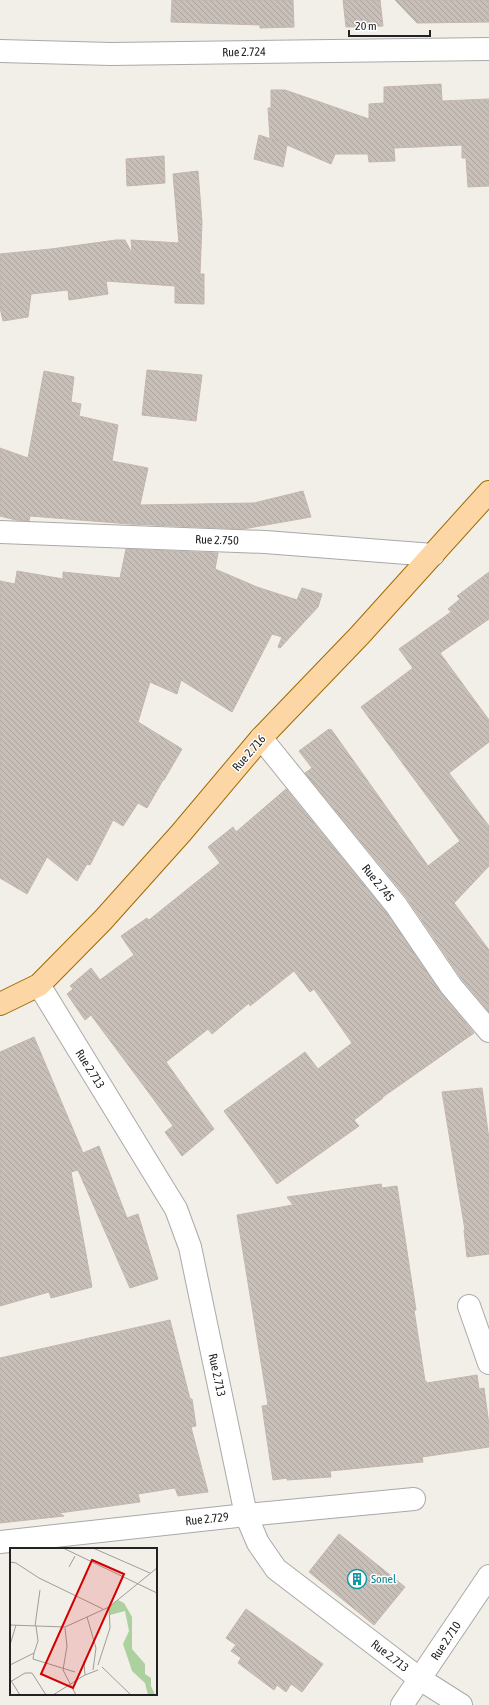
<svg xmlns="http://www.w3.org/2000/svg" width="489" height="1705" viewBox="0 0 489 1705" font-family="'Asap Condensed',sans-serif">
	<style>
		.building { fill: url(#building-back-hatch); stroke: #c4b6ab }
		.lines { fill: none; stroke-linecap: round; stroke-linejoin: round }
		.minor-casing { stroke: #a9a9a9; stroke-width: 24 }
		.major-casing { stroke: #a06b00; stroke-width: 24 }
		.minor { stroke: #fff; stroke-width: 22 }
		.major { stroke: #fcd6a4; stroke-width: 22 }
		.labels { text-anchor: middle; stroke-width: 3; stroke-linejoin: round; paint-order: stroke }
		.street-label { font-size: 12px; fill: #222; stroke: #fff }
		.culture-label { font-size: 12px; fill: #0d838f; stroke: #fff; text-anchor: start }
		.inset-road { fill: none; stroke: #9f9d99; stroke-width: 1 }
		.view { fill: #d40000; fill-opacity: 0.15; stroke: #d40000; stroke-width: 2 }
		.inset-edge { fill: none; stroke: #222; stroke-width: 2 }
	</style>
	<defs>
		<pattern id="building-back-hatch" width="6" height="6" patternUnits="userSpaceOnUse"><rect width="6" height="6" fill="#c7bfb8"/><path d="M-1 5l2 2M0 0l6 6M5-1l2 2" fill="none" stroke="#aba49e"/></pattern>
	</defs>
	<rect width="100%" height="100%" fill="#f2efe9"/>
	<path class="building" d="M172 0H293L294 27 260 28V25L171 22Z
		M343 0H380L383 26 346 27Z
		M395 0H489V22L417 23Z
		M441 84 442 101 489 99V186L468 187 466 158H462V145L394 148 395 161 369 162 368 154H335L331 164 287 145 283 167 254 159 259 135 280 142 270 138 268 108H271V90H285L369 119V104L384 103V87Z
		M164 156 165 183 127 186 126 159Z
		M198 171 202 222 200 274H204V304L175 303V286L106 281 108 294 69 300 68 290 31 294 28 317 3 321 0 308V254L51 249 116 240H125L132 253 131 240 179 243 173 174Z
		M147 370 202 375 196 421 142 415Z
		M44 371 74 377 71 402 81 404 79 416 118 425 112 461 148 468 140 505 254 503 303 491 311 517 243 529 130 524 30 516 29 521 16 520 0 516V448L28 458Z
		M126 549 218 553 215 569 257 587 297 600 302 588 322 594 318 607 280 648 278 647 282 637 272 634 232 712 181 680 177 694 150 682 138 722 182 749 164 780H163L147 808 138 803 123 826 113 820 90 865 87 864 77 881 47 857 27 894 0 878V581L15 584 17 571 63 579V572L120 578Z
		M489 572V619L440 653 489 720V742L449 773 489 826V866L454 903 489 950V1012L461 978 406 897 305 773 312 768 299 751 329 729 330 731 331 729 428 866 460 841 361 707 413 668 399 649 451 612 448 609 460 599 457 596Z
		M286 789 386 912 441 993 474 1033 380 1099 383 1098 354 1120 359 1126 277 1184 224 1111 305 1052 318 1069 352 1043 314 989 310 992 294 971 250 1006 249 1003 212 1034 208 1029 166 1062 214 1129 182 1156 165 1132 173 1126 152 1097 91 1015 85 1020 67 994 73 989 70 986 91 968 100 980 134 955 121 936 147 918 149 920 220 863 208 847 233 827 236 832Z
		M34 1037 83 1153 99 1146 127 1218 138 1214 158 1279 130 1288 78 1170 71 1172 92 1287 51 1298 49 1292 0 1306V1052Z
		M482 1088 489 1139V1254L467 1257 464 1230H465L442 1092Z
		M381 1184 382 1188 397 1186 416 1310H414L425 1381H426L427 1383 477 1375 479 1389 484 1388 489 1425V1447L422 1457 423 1462 330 1471 331 1477 287 1480V1478L273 1480 262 1406 268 1405 237 1215 293 1205 287 1197Z
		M170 1320 190 1399H192L196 1426 191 1427 208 1492 178 1496 175 1488 138 1494 140 1502 59 1513 64 1516 0 1523V1358Z
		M339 1534 405 1587 374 1625 309 1572Z
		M246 1609 323 1664 302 1692 291 1684 286 1692 277 1685 274 1690 238 1663 241 1658 231 1651 236 1645 226 1638Z"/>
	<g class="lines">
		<defs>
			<path id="minor" d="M0 51 111 54 489 49
				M0 532 265 542 433 555
				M261 738 396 905 451 986 489 1031
				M39 985 176 1209 190 1247 246 1515 258 1543 276 1569 420 1679 461 1705
				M469 1306 489 1363
				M0 1542 246 1515 414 1499
				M402 1705 489 1576"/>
			<path id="major" d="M0 1004 39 985 103 920 181 833 261 738 360 635 489 492"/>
		</defs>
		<use href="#minor" class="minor-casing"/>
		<use href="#major" class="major-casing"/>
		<use href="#minor" class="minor"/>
		<use href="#major" class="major"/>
	</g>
	<defs>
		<symbol id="building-ring" viewBox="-11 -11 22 22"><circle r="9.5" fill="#fff" stroke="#0f9aa8" stroke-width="1.5"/><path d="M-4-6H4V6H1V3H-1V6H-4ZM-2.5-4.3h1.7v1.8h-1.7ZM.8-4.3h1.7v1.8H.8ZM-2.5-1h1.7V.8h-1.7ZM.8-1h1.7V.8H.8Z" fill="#0f9aa8"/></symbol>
	</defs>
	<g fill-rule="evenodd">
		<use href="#building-ring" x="346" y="1568" width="22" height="22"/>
	</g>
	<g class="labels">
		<g class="street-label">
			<text transform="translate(244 52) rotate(-1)" y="4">Rue 2.724</text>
			<text transform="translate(217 540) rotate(2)" y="4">Rue 2.750</text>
			<text transform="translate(249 753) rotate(-49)" y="4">Rue 2.716</text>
			<text transform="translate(378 883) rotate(51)" y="4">Rue 2.745</text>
			<text transform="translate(90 1069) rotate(58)" y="4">Rue 2.713</text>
			<text transform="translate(217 1375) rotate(78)" y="4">Rue 2.713</text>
			<text transform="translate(207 1519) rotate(-6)" y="4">Rue 2.729</text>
			<text transform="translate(446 1641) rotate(-56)" y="4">Rue 2.710</text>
			<text transform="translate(390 1656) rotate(38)" y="4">Rue 2.713</text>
		</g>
		<g class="culture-label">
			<text x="371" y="1583">Sonel</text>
		</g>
	</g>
	<g transform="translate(10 1548)">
		<rect width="147" height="147" fill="#f2efe9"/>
		<path d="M108 52 114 55 122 69V101L135 116V126L141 130V138L145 147H138L135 135 122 123 113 96 119 83 115 63 100 67 99 59Z" fill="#add19e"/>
		<path class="inset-road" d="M53 0 147 45M83 0 140 25M0 14 6 15 29 30 93 61M59 19 65 8M77 69 86 100 83 122M0 77 55 79 99 59 147 20M25 78 30 42M55 80 57 98 53 122 66 147M0 97 6 77M24 105 23 111 65 124M74 113 75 127M0 117 24 105 28 93 26 78M88 117 100 80 99 59M92 119 121 147M0 131 10 147M0 134 15 125H22L36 147M43 147 75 127 88 122"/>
		<path class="view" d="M82 12 114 26 63 140 31 126Z"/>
		<rect width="147" height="147" class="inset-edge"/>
	</g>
	<path d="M349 30v6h81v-6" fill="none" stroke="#222222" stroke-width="2"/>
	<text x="355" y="30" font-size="12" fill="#222222" stroke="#ffffff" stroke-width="3" paint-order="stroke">20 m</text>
</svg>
